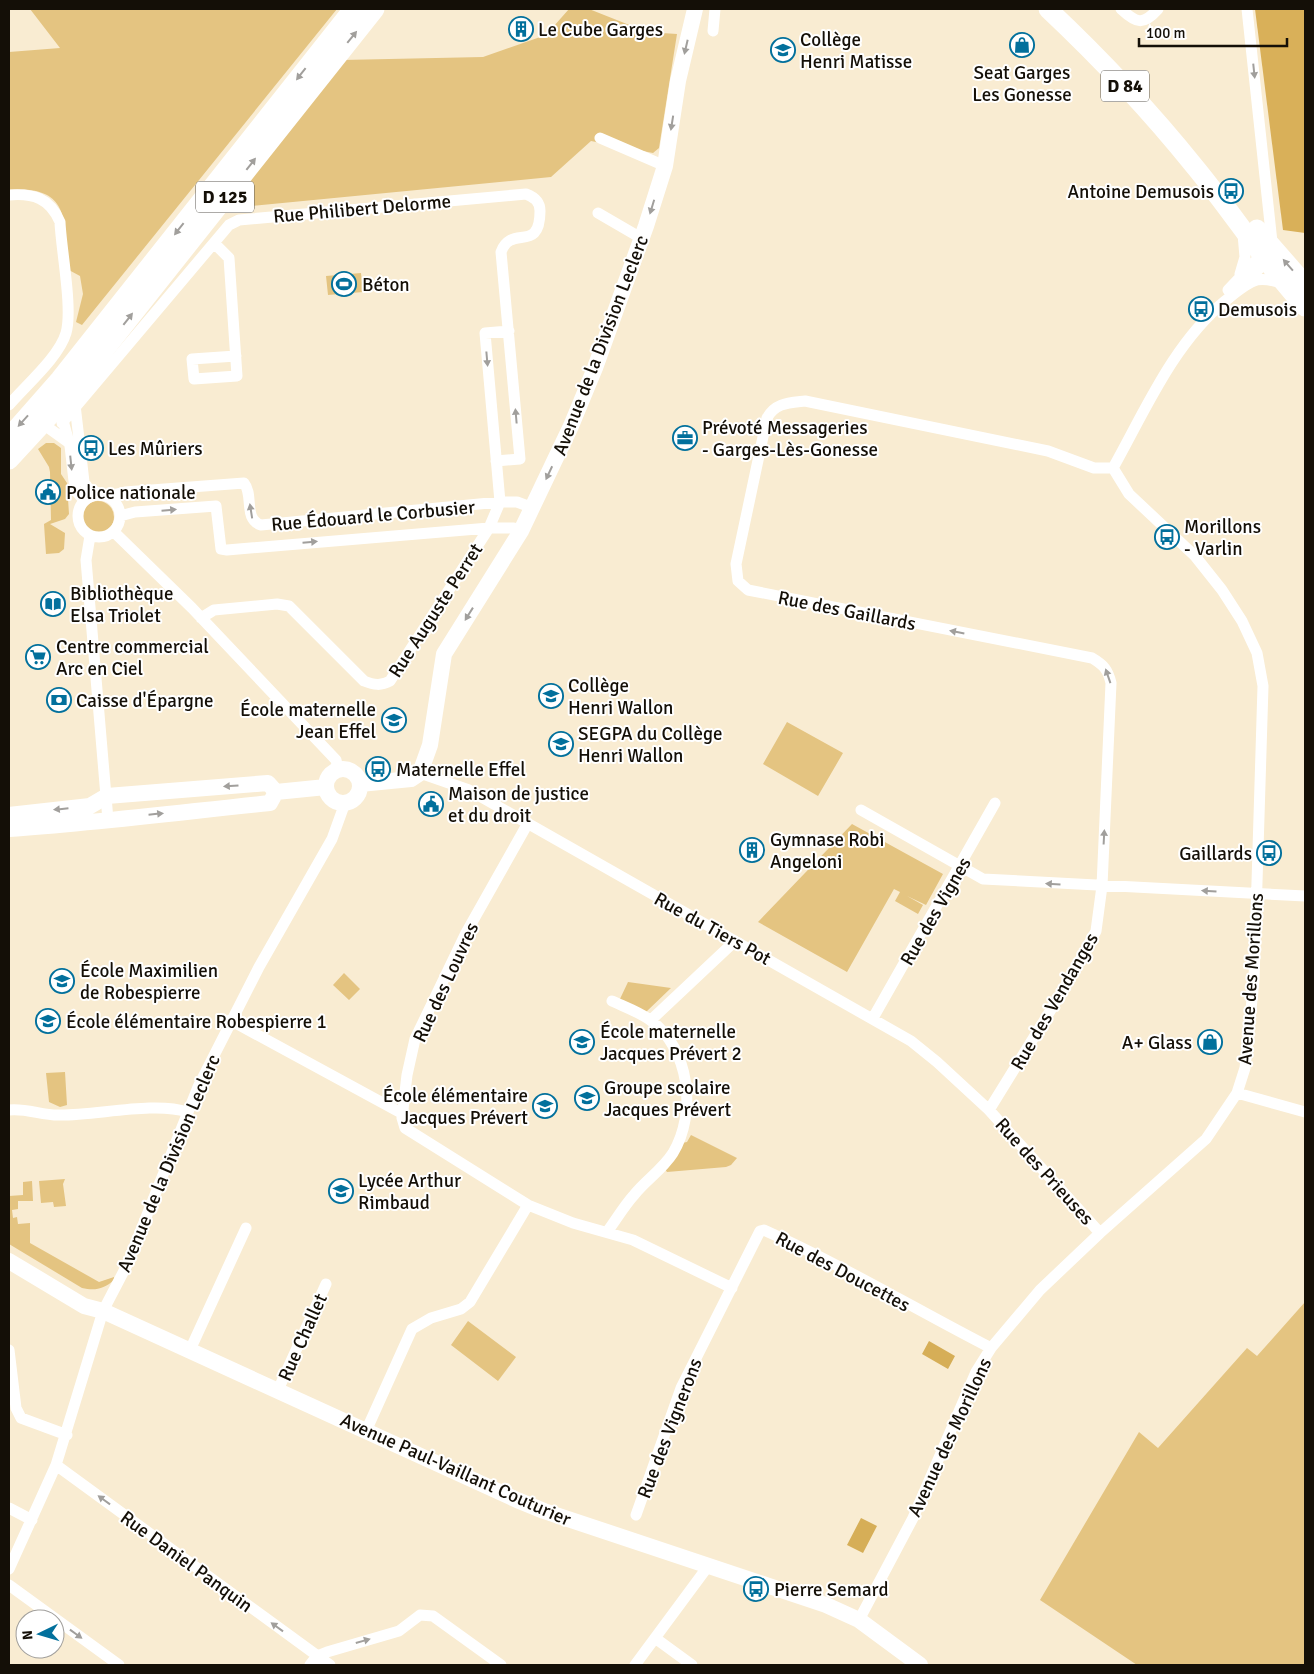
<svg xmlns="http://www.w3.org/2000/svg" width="1314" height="1674" viewBox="0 0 1314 1674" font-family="Signika,sans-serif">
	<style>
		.green { fill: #e4c481 }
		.forest { fill: #d9b059 }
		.water { fill: #d6ae57 }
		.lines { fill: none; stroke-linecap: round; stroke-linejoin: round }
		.street { stroke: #fff; stroke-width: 11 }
		.secondary { stroke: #fff; stroke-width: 16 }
		.primary { stroke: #fff; stroke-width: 19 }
		.oneway { fill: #a19f9c }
		.labels { text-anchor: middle; stroke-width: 4; stroke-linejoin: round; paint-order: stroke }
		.shield { fill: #fff; stroke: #5a5751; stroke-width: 1 }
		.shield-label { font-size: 18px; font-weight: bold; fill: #140f07 }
		.poi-label { font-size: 19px; fill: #140f07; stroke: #fff; text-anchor: start }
		.street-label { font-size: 19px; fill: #140f07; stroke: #fff }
	</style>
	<rect width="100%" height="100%" fill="#f9ecd2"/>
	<path class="green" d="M30 9H337L82 325 76 322 83 294 80 276 67 269C65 222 71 185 9 190V52L60 48Z
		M569 9H589L647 32 677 34 659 148 653 153 591 141 551 177 240 207 234 196 342 60 483 57 546 35Z
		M361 273 363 292 328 295 326 276Z
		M46 443H54L61 448V474L67 483 69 514 65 519 50 524 65 533 64 549 59 553 46 554 44 524 51 520 50 472 49 467 38 449Z
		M82 517a16 16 0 1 1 32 0a16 16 0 1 1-32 0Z
		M787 722 843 753 818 796 763 764Z
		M852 824 943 874 926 905 907 896 923 905 918 914 895 901 900 892 894 889 847 972 758 922Z
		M344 973 360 989 349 1000 333 985Z
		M628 982 671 988 646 1012 619 1001Z
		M65 1072 67 1105 60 1107 49 1102 46 1073Z
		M691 1135 737 1158 731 1165 726 1167 667 1172 665 1169 682 1143 687 1142Z
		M65 1179 63 1184 66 1206 54 1207 53 1202 41 1203 39 1181Z
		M32 1181 33 1201H18V1209L12 1210 13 1218 17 1217 18 1224 30 1223V1243L99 1282 114 1277V1280C104 1289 95 1291 82 1288L9 1244V1196L23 1195V1182Z
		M1305 1302V1665H1137L1040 1600 1139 1432 1158 1448 1247 1348 1257 1356Z
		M468 1321 516 1357 498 1381 451 1345Z"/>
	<path class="forest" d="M1255 9H1305V233L1283 230Z"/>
	<path class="water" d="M929 1341 955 1356 948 1369 922 1354Z
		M861 1518 877 1526 863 1553 847 1545Z"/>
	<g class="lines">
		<path class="street" d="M1121 9C1136 23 1143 26 1158 9
			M713 31 715 9
			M600 138 665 166
			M9 195C33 193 50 198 60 222 61 249 73 309 66 333 59 357 26 385 9 405
			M598 213 641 238
			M214 243 229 258 237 376 194 379 192 359 236 356
			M1240 274 1245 257 1243 234
			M1228 290 1265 251
			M1232 295 1267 261 1272 242 1247 9
			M75 405 84 482 88 488 100 494
			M62 417 70 446 75 490 84 500
			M62 423 229 225 239 220 526 194C534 197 540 201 540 211 540 254 511 224 501 252L520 459 496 461
			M43 424 68 442
			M1113 468C1145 411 1173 344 1225 301 1234 294 1246 283 1257 280 1266 278 1275 281 1283 284
			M78 516a21 21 0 1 1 42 0a21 21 0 1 1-42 0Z
			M108 496 125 492 244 483C254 495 243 519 261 525L500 502H517L533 508
			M120 516 135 512 216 506 221 549 227 550 489 528H514L521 531
			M114 532 192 608 336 760 338 769
			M90 536 86 560 108 820
			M201 618 214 610 277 604 289 606 364 681C374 685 381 686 390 681L489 528 500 502 485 333 509 331
			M420 773 469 790 911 1041 937 1062 989 1110 1100 1233
			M861 810 983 879 1305 896
			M528 823 466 933 415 1039 407 1075 402 1118 405 1128 528 1205 573 1223 633 1240 732 1288
			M873 1018 995 803
			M230 1020 403 1114
			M651 1020 735 941
			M1237 1093 1305 1112
			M9 1110C26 1108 41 1115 58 1115 94 1116 155 1101 187 1112
			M989 1110 1068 982 1096 931 1102 886 1111 683C1108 670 1104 665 1092 658L748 590 738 581 736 564 767 418C775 403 788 403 805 401L1048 451 1094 468H1113
			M607 1232C616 1220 624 1206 634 1195 646 1180 662 1170 673 1153 697 1113 690 1048 650 1020 639 1012 625 1007 612 1001
			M9 1350 16 1408 21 1418 67 1435
			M190 1350 246 1228
			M278 1390 326 1284
			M366 1431 412 1329 431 1318 461 1309 470 1302 528 1205
			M56 1465 330 1665
			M9 1508 32 1520
			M636 1515 681 1388 760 1231 764 1230C842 1265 915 1309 991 1348
			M9 1569 56 1465 103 1311 127 1265 198 1087 259 967 332 839 345 803
			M9 1585 119 1665
			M859 1620 913 1518 976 1372 991 1348 1040 1290 1100 1233 1206 1139 1237 1093 1245 1068 1254 980 1263 686 1257 653 1242 621 1222 590 1195 556 1129 494 1113 468
			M655 1638 692 1665
			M310 1665 317 1656 327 1652 399 1631 420 1615 433 1616 501 1665
			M635 1665 709 1565"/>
		<path class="secondary" d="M326 786a17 17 0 1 1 34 0a17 17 0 1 1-34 0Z
			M360 784 411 779 420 773 430 745 444 654 521 531 571 426 595 368 646 226 665 166 678 81 695 9
			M276 792 326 787
			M9 815 90 806 107 796 268 783 276 792
			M9 829C96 823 183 812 270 803L276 792
			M9 1261 84 1306 103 1311 517 1500 544 1511 826 1605 859 1620 920 1665"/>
		<path class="primary" d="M1048 9C1100 58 1150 111 1195 167 1233 213 1264 263 1305 307
			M1257 229 1305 284
			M9 437 60 379 353 9
			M9 460 68 396 375 9"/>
	</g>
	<defs><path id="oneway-solid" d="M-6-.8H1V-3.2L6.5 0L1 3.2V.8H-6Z" transform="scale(1.25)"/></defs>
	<g class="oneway">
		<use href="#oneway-solid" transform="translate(352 37) rotate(-51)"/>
		<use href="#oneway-solid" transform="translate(686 47) rotate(103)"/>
		<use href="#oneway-solid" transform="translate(1254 71) rotate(84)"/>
		<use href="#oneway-solid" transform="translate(301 74) rotate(128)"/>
		<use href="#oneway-solid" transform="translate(672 123) rotate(99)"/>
		<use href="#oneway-solid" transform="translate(251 164) rotate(-52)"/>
		<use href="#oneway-solid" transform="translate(652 207) rotate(107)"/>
		<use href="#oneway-solid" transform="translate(179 229) rotate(128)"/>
		<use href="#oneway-solid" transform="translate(1288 265) rotate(-131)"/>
		<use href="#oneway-solid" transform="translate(128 319) rotate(-52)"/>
		<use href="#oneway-solid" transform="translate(487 359) rotate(85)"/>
		<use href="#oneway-solid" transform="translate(516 416) rotate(-95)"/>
		<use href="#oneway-solid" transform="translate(23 421) rotate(132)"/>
		<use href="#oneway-solid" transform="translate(71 463) rotate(84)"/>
		<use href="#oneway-solid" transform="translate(549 473) rotate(115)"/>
		<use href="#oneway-solid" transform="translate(169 510) rotate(-5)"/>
		<use href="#oneway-solid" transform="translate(251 511) rotate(-99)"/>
		<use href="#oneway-solid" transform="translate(310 542) rotate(-5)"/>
		<use href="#oneway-solid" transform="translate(469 614) rotate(122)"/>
		<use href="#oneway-solid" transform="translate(957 632) rotate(-169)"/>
		<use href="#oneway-solid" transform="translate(1108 676) rotate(-109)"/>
		<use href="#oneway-solid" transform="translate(231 786) rotate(176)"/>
		<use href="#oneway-solid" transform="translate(61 809) rotate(174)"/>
		<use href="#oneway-solid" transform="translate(156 814) rotate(-6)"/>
		<use href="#oneway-solid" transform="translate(1104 837) rotate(-87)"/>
		<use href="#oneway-solid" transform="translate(1053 884) rotate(-176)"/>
		<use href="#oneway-solid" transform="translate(1209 891) rotate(-177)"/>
		<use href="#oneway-solid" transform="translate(104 1500) rotate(-144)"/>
		<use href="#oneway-solid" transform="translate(277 1627) rotate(-144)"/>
		<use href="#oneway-solid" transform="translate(76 1634) rotate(36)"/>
		<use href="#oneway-solid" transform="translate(363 1641) rotate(-16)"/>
	</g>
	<defs>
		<symbol id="building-ring" viewBox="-11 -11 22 22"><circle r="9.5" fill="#fff" stroke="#02709c" stroke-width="1.5"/><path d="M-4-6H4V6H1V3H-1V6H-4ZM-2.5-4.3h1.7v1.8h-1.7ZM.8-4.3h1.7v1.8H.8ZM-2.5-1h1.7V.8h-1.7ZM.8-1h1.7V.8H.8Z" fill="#02709c"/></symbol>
		<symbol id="shop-ring" viewBox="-11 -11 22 22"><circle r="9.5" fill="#fff" stroke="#02709c" stroke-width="1.5"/><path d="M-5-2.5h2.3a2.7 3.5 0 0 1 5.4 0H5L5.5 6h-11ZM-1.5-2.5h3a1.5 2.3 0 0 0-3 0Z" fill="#02709c"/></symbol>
		<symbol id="school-ring" viewBox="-11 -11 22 22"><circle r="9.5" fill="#fff" stroke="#02709c" stroke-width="1.5"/><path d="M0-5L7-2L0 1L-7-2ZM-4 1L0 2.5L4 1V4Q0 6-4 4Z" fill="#02709c"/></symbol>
		<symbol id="bus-ring" viewBox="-11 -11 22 22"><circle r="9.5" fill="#fff" stroke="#02709c" stroke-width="1.5"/><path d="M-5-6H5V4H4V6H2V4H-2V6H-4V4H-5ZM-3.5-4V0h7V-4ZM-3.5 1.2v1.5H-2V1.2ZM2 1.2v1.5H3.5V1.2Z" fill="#02709c"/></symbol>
		<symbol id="stadium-ring" viewBox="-11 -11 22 22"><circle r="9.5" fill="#fff" stroke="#02709c" stroke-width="1.5"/><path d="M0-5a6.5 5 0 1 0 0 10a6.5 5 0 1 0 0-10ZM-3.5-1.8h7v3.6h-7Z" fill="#02709c"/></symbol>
		<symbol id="office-ring" viewBox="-11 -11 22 22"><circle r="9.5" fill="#fff" stroke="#02709c" stroke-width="1.5"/><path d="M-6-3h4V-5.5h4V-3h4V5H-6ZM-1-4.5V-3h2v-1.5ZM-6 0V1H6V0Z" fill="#02709c"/></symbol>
		<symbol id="civic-ring" viewBox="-11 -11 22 22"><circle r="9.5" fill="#fff" stroke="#02709c" stroke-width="1.5"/><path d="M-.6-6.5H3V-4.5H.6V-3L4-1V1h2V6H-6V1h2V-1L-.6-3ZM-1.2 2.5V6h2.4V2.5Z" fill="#02709c"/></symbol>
		<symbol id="library-ring" viewBox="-11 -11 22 22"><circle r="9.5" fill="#fff" stroke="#02709c" stroke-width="1.5"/><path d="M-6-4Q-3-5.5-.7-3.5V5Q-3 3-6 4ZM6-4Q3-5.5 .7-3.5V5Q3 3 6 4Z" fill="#02709c"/></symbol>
		<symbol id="supermarket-ring" viewBox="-11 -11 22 22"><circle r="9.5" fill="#fff" stroke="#02709c" stroke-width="1.5"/><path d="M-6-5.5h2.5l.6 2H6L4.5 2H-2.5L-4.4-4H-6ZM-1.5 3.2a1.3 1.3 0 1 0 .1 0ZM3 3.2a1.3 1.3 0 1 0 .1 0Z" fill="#02709c"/></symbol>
		<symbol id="bank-ring" viewBox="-11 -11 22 22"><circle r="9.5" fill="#fff" stroke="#02709c" stroke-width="1.5"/><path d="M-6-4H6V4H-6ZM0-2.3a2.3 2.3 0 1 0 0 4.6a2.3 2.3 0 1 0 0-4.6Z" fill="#02709c"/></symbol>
	</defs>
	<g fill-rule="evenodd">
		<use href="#building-ring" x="507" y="15" width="28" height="28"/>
		<use href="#shop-ring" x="1008" y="31" width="28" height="28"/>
		<use href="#school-ring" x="769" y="36" width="28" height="28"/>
		<use href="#bus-ring" x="1217" y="177" width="28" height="28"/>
		<use href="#stadium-ring" x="330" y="270" width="28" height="28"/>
		<use href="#bus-ring" x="1187" y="295" width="28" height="28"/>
		<use href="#office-ring" x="671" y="424" width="28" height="28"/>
		<use href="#bus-ring" x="77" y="434" width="28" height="28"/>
		<use href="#civic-ring" x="34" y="478" width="28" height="28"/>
		<use href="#bus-ring" x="1153" y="523" width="28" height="28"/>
		<use href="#library-ring" x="39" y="590" width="28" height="28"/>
		<use href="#supermarket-ring" x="24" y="643" width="28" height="28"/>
		<use href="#school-ring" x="537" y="682" width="28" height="28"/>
		<use href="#bank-ring" x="45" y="686" width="28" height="28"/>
		<use href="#school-ring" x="380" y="706" width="28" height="28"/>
		<use href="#school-ring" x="547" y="730" width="28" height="28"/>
		<use href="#bus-ring" x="364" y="755" width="28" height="28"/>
		<use href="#civic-ring" x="417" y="790" width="28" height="28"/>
		<use href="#building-ring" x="738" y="836" width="28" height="28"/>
		<use href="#bus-ring" x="1255" y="839" width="28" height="28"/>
		<use href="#school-ring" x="48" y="967" width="28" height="28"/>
		<use href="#school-ring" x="34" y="1007" width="28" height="28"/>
		<use href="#school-ring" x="568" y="1028" width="28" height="28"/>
		<use href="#shop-ring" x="1196" y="1028" width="28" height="28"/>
		<use href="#school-ring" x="573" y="1084" width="28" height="28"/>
		<use href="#school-ring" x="531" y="1092" width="28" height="28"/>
		<use href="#school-ring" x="327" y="1177" width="28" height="28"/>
		<use href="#bus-ring" x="742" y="1575" width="28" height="28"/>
	</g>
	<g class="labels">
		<g class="shield">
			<rect x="1101" y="70.5" width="48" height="31" rx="4"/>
			<rect x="196" y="181.5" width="58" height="31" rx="4"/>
		</g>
		<g class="shield-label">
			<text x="1125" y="92">D 84</text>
			<text x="225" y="203">D 125</text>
		</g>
		<g class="poi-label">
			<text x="538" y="36">Le Cube Garges</text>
			<text x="800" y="46">Collège<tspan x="800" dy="22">Henri Matisse</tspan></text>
			<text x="1022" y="79" text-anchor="middle">Seat Garges<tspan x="1022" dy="22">Les Gonesse</tspan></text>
			<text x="1214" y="198" text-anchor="end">Antoine Demusois</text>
			<text x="362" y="291">Béton</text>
			<text x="1218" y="316">Demusois</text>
			<text x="702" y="434">Prévoté Messageries<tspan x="702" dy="22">- Garges-Lès-Gonesse</tspan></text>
			<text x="108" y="455">Les Mûriers</text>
			<text x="66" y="499">Police nationale</text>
			<text x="1184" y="533">Morillons<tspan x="1184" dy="22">- Varlin</tspan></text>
			<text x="70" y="600">Bibliothèque<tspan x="70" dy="22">Elsa Triolet</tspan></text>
			<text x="56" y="653">Centre commercial<tspan x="56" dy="22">Arc en Ciel</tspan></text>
			<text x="568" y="692">Collège<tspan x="568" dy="22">Henri Wallon</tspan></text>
			<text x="76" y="707">Caisse d'Épargne</text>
			<text x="376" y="716" text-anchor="end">École maternelle<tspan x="376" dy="22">Jean Effel</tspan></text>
			<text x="578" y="740">SEGPA du Collège<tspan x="578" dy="22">Henri Wallon</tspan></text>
			<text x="396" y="776">Maternelle Effel</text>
			<text x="448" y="800">Maison de justice<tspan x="448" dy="22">et du droit</tspan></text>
			<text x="770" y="846">Gymnase Robi<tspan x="770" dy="22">Angeloni</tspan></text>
			<text x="1252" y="860" text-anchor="end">Gaillards</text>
			<text x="80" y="977">École Maximilien<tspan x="80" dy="22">de Robespierre</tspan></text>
			<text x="66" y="1028">École élémentaire Robespierre 1</text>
			<text x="600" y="1038">École maternelle<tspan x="600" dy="22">Jacques Prévert 2</tspan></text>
			<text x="1192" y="1049" text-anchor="end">A+ Glass</text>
			<text x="604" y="1094">Groupe scolaire<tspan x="604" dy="22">Jacques Prévert</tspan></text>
			<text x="528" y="1102" text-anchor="end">École élémentaire<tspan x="528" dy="22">Jacques Prévert</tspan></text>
			<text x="358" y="1187">Lycée Arthur<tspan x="358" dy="22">Rimbaud</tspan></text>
			<text x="774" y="1596">Pierre Semard</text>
		</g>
		<g class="street-label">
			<text transform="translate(362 208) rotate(-5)" y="7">Rue Philibert Delorme</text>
			<text transform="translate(600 345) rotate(-69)" y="7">Avenue de la Division Leclerc</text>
			<text transform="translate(373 515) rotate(-5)" y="7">Rue Édouard le Corbusier</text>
			<text transform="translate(435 610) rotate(-57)" y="7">Rue Auguste Perret</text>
			<text transform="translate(847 610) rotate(11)" y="7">Rue des Gaillards</text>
			<text transform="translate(935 911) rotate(-60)" y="7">Rue des Vignes</text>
			<text transform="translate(713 928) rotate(29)" y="7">Rue du Tiers Pot</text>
			<text transform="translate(1250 979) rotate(-86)" y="7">Avenue des Morillons</text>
			<text transform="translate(445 982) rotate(-65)" y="7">Rue des Louvres</text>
			<text transform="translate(1054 1001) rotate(-60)" y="7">Rue des Vendanges</text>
			<text transform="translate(168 1163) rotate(-67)" y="7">Avenue de la Division Leclerc</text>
			<text transform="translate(1045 1171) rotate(48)" y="7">Rue des Prieuses</text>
			<text transform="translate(843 1271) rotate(28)" y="7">Rue des Doucettes</text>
			<text transform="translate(302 1337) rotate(-66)" y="7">Rue Challet</text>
			<text transform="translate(669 1428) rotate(-69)" y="7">Rue des Vignerons</text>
			<text transform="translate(949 1437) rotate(-65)" y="7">Avenue des Morillons</text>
			<text transform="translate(456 1469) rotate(24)" y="7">Avenue Paul-Vaillant Couturier</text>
			<text transform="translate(187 1561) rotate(36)" y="7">Rue Daniel Panquin</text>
		</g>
	</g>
	<rect width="1314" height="1674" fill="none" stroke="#140f07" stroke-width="20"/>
	<g transform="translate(40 1634) rotate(265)"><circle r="24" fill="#ffffff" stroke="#a19f9c"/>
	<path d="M0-4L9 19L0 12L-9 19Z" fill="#02709c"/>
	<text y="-8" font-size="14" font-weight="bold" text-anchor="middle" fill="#140f07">N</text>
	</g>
	<path d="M1139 38v8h148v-8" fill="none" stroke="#140f07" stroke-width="2.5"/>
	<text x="1146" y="38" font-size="15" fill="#140f07" stroke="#ffffff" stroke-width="4" paint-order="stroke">100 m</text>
</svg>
